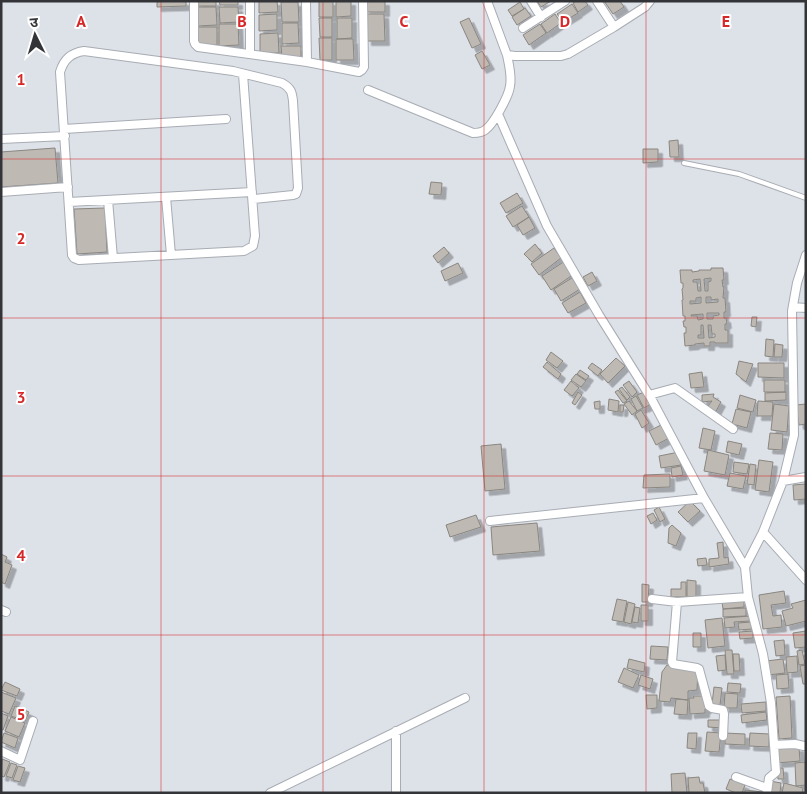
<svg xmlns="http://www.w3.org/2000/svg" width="807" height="794" viewBox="0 0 807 794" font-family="'PT Sans','Noto Sans Devanagari',sans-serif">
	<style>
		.building { fill: #beb9b3; stroke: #8a8680; fill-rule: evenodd; filter: url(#shadow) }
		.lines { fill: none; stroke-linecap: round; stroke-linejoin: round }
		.service-casing { stroke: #a8acb3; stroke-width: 6 }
		.minor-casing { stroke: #a8acb3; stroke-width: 10 }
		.service { stroke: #fff; stroke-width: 4 }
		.minor { stroke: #fff; stroke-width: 8 }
		.grid { fill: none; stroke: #d62828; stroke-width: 1; stroke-opacity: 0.55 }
		.grid-label { font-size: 16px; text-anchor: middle; font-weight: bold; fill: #d62828; stroke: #fff; stroke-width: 4; stroke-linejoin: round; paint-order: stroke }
	</style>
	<defs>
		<filter id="shadow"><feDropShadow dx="4.5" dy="4.5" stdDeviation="0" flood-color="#0004"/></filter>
	</defs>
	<rect width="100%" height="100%" fill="#dde1e8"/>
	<path class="building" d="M157 1H186V6L157 7Z
		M198 1H216V6H198Z
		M219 1H238V5H220Z
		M259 1H277L278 12 259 13Z
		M319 1H333V17H319Z
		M336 1H351V16L336 17Z
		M366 1H385V12H366Z
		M537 1H551L541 7Z
		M576 1H585L588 5 578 12 573 3Z
		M604 1H620L624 7 613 14Z
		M281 2H298L299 22H282Z
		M520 2 524 9 512 16 508 10Z
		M572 4 578 13 563 22 557 14Z
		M197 7H216L217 25 198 26Z
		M219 7H238L239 22 220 23Z
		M525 8 531 16 517 25 512 17Z
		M277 14V30L259 31V15Z
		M366 14H384L385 41H367Z
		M555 14 561 23 547 33 541 24Z
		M319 18H332V37H320Z
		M337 18H352V38L337 39Z
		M469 18 481 44 472 48 460 22Z
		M282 23H298L299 43 282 44Z
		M219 24H238L239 45 219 46Z
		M540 24 546 33 529 45 523 35Z
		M197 27H217V45L197 46Z
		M278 33 279 53H260V34Z
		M319 38H332V60H320Z
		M336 39H353L354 60H336Z
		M281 46H301V57H282Z
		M482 51 490 65 482 69 475 55Z
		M678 140 679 157H670L669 141Z
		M55 148 58 183 1 187V152Z
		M643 149H658V162L643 163Z
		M431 182 442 183 441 195 429 194Z
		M517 193 523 203 506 213 500 203Z
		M522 206 529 217 513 227 506 216Z
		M105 208 107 252 77 254 74 209Z
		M529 217 535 228 523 235 517 225Z
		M535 244 542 253 532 262 524 254Z
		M444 247 449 253 438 263 433 256Z
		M554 248 561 258 539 275 531 264Z
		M565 261 574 274 551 290 542 276Z
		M458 263 463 273 445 281 441 271Z
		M711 268H723L724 280H722L723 287H724L723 298H725L726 312H724V318H726L727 324H725V330H728V343H715V342H710V346H704V343L695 344V345L685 346 684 333H686V327H684L683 321H685V316H683L682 300H683L682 289 683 288V283H681L680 270H692V272L699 271V270H711ZM711 278V281L708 282V291H705L704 279ZM700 279 701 291H698L697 282H693V280ZM701 297V303L690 304V301H696V298ZM706 297H711V300L718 299V302L706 303ZM707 313H719V315L713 316V319H707ZM703 314V319L698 320 697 316H691V315ZM701 325H703L704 338H698V335H701ZM708 325H711L712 334H715V337L709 338Z
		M592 272 597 281 588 286 583 277Z
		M572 278 580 289 561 301 554 289Z
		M580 292 586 303 568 313 562 303Z
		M752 317H757L756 327 751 326Z
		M766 339 774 340 773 357 765 356Z
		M775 344 783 345 782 357H774Z
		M551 352 563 361 557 368 546 360Z
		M616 358 625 366 608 383 600 374Z
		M739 361 753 364 746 382 736 374Z
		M547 362 561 374 558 379 543 367Z
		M592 363 602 370 598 376 588 368Z
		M758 363H784V378L758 377Z
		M580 370 589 376 586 380 577 374Z
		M702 372 704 387 691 388 689 374Z
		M576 374 586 381 581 387 571 380Z
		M764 380H785V392H764Z
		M571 381 579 388 572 396 564 390Z
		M629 381 637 392 632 397 623 385Z
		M622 387 630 397 627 400 619 389Z
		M618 390 627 401 623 403 615 392Z
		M578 392 582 395 575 405 572 403Z
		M644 392 651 404 644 408 637 395Z
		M786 392V400L765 401V393Z
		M714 394 713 397 721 402 715 413 704 404 708 406 712 401 702 402V395Z
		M740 395 756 400 753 412 737 408Z
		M636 396 643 408 637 411 631 399Z
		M609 399 619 401 618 412 608 410Z
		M600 401V409H595L594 402Z
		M629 401 637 411 632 415 624 404Z
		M758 401 773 402 772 416H757Z
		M774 404 789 406 787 432 771 430Z
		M806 404V424L799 425 796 405Z
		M620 405H624L623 412H620Z
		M736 409 751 412 747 428 732 424Z
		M641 410 649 423 642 428 635 414Z
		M663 424 669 438 656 445 649 431Z
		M703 428 715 431 711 450 699 448Z
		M770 433 783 434 782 450 768 449Z
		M728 441 742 444 739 455 726 452Z
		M501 444 505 489 485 491 481 446Z
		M708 450 729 455 725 475 704 471Z
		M679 452 681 465 661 468 659 456Z
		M759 460 773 462 769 492 755 490Z
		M734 462 749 464 747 474 733 472Z
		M750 464 756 465 754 485 747 484Z
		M681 466 683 475 672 477 671 468Z
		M730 473 746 476 743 489 727 486Z
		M670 474V487L643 488 644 475Z
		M806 484V499L794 500 793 485Z
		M690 501 700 511 688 522 678 512Z
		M659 507 665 519 660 522 654 510Z
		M653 513 657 520 651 524 647 516Z
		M476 515 481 527 450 537 446 525Z
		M537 523 540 551 493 555 491 527Z
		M672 525 681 533 676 546 668 543 669 528Z
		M723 542 724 558 728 557 729 564 709 567V559L719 558 717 543Z
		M1 554 7 557 5 562 12 565 5 584 1 582Z
		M706 558 707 565 698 566 697 559Z
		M687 580 696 581V597H687Z
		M681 582H686V597H671V589H681Z
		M642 584 649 585 648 602H642Z
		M784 591 786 603 771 605 773 616 781 615 782 627 763 629 759 595Z
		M617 599 627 601 623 622 612 620Z
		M744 600V607L723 609 722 602Z
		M806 600V621L786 626 782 611 793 608 791 604Z
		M628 602 635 604 631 624 624 622Z
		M641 605H648V621H641Z
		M635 607 640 608 638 623 632 622Z
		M746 608V616L723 617V609Z
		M750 616V621L734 622 735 627 725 628 724 618Z
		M722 618 725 646 708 648 705 620Z
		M751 622 752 629 739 630 738 623Z
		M753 631V638L740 639 739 632Z
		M806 631V647L795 648 793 633Z
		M693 633H701V647H693Z
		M784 640 785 655 776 656 774 641Z
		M651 646 668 647 667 660 650 659Z
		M725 650H732L734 674H727Z
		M802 650 805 664 799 665 797 651Z
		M733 654H739L740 671H734Z
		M725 655 726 670 718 671 716 656Z
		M797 656 798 672 787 673 786 657Z
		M629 659 645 663 644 672 627 668Z
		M783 659 785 673 768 675 766 661Z
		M667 665 698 670 697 690 688 691V700L671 698 670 702 659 701 662 672Z
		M806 665V684H803L800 666Z
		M624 668 639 675 633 688 618 682Z
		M788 674 789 688 777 689 776 675Z
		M641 675 653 679 650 689 638 685Z
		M5 682 20 689 17 696 1 690Z
		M728 683 741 684 740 693 727 692Z
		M714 687 722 688 720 705 712 704Z
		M1 692 16 698 9 714 1 711Z
		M725 693 738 694 737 708H724Z
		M646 695H657V708L647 709Z
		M693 696H705L707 709H705V713L690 714 689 698H694Z
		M790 696 792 738 779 739 776 697Z
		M676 699 688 700 687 715 674 714Z
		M766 702V711L742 713 741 704Z
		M15 706 29 712 25 721 11 716Z
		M766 712 767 720 742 723 741 715Z
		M1 713 8 716 3 730 1 729Z
		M11 717 25 723 19 737 5 731Z
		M708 720H722V728L708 727Z
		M707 732 721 733 719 752 705 751Z
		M4 733 18 738 15 748 1 742Z
		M688 733H697L696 749 687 748Z
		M725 733 745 734V745L725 744Z
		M750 733 769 734V747L749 746Z
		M799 747 800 761 777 763 776 749Z
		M2 759 10 762 4 777 1 776Z
		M806 762V785L796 786 795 763Z
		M11 763 17 765 12 778 6 776Z
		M18 766 25 768 20 782 13 780Z
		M777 768H783L784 779H778Z
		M685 773 687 793H672L671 774Z
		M699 777 700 783H703L705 793H689L688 778Z
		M730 779 745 785 742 793H736L726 789Z
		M770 781 781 783 780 793H768Z
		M784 783 803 788 802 793H782Z
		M745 790 763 792V793H745Z"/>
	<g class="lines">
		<defs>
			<path id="service" d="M684 163 739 174 806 198"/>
			<path id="minor" d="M194 1V41L195 44 198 47 307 62 359 72 362 70 364 67 363 1
				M306 1 307 62
				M487 1 507 55
				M531 1 541 17
				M597 1 614 27
				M523 28 565 1
				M250 53V1
				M243 74 255 236 253 246 244 251 79 260 74 258 72 255 60 72C64 59 71 53 84 51L233 71 282 83C291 88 292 92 293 101L298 188 296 194 293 195 253 199
				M368 90 473 133C477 133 481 133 485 130 493 125 509 96 510 86 512 76 509 65 507 55L515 56H561L568 54 614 27 645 7 650 1
				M498 114 547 226 599 315 651 398 704 498 745 567
				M64 129 226 119
				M1 139 65 136
				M1 192 68 187
				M166 197 171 255
				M108 200 113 258
				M69 202 252 192
				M793 307 806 308
				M649 395 675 388 733 429
				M783 481 806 477
				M490 521 704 498
				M763 532 806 580
				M652 599 677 602 748 597
				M677 602 672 662 673 664 697 668 699 669 709 706 712 708 723 710 724 714 723 736
				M1 610 6 612
				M774 745 795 744 804 746
				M1 751 20 760 33 721
				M736 777 767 788
				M270 793 465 698
				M396 793V731
				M767 793 769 778 776 772 771 703 763 654 748 597 745 567 763 532 783 481 794 435 792 311 797 283 806 255"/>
		</defs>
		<use href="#service" class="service-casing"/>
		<use href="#minor" class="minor-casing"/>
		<use href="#service" class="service"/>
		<use href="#minor" class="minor"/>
	</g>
	<path class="grid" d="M161 1V793M323 1V793M484 1V793M646 1V793M1 159H806M1 318H806M1 476H806M1 635H806"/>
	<g class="grid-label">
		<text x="81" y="27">A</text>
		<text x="242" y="27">B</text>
		<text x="404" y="27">C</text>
		<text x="565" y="27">D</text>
		<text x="726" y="27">E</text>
		<text x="21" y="85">1</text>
		<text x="21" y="244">2</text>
		<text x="21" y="403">3</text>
		<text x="21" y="561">4</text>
		<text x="21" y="720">5</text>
	</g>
	<rect width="807" height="794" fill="none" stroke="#323437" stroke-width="5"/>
	<g transform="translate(35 35) rotate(355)" stroke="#ffffff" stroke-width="4" paint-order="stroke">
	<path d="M0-4L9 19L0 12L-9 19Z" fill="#323437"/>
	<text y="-8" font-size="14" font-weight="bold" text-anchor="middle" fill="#323437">उ</text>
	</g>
</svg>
